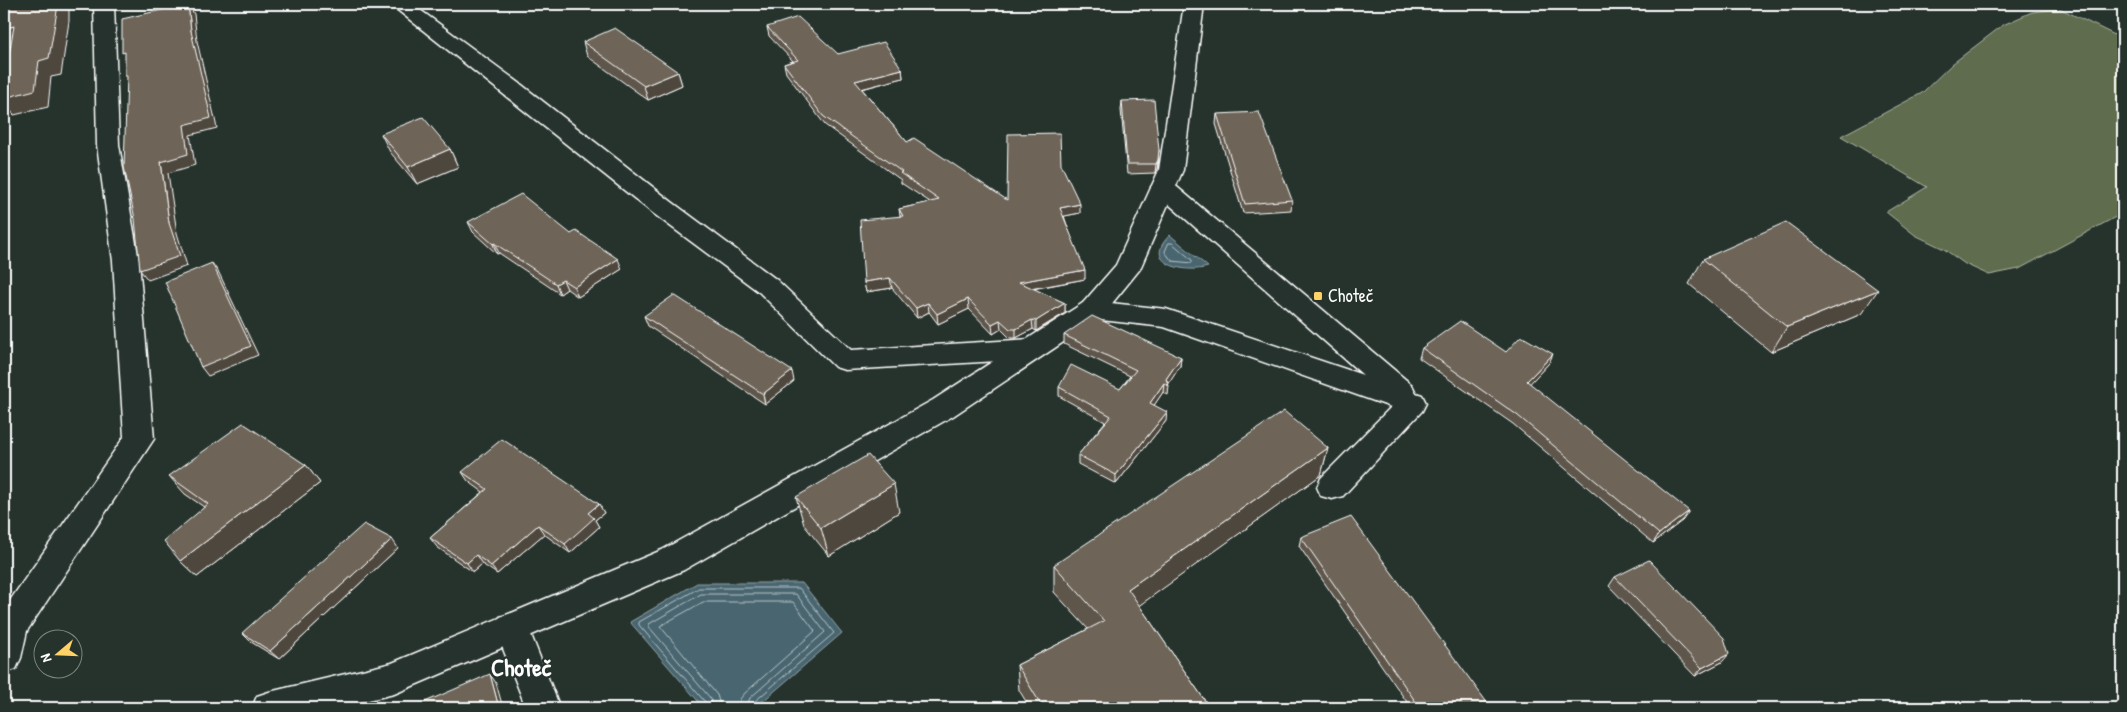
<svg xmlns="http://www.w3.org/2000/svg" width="2127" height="712" viewBox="0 0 2127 712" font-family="'Patrick Hand',sans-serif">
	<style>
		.green { fill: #5f6c4d; stroke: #afb6a6 }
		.water { fill: #4a6670; stroke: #92a3a9 }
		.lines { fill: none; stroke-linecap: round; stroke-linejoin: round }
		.shore { stroke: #b7c2c6; stroke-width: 1 }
		.minor-casing { stroke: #fff; stroke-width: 3 }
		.tertiary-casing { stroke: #fff; stroke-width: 3 }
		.minor { fill: #26332d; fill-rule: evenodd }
		.tertiary { fill: #26332d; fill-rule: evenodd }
		.wall { fill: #5f574c; stroke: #fff }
		.shaded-wall { fill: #4d473e; stroke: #fff }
		.building { fill: #6e6558; stroke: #fff }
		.poi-dot { fill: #ffd166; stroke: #26332d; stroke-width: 2 }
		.labels { text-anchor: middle; stroke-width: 4.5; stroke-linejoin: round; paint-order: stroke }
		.poi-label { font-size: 18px; fill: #fff; stroke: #26332d; text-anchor: start }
		.near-quarter-label { font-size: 24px; font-weight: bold; fill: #fff; stroke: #26332d }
	</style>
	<rect width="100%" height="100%" fill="#26332d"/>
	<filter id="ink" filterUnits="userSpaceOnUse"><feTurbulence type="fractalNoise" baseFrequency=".02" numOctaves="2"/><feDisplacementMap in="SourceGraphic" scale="10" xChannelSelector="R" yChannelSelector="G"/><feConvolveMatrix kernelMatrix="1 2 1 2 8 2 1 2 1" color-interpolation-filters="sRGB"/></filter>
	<g filter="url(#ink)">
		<path class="green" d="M2061 9 2123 39V213L2019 269 1989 275 1965 264 1944 249 1915 235 1886 212 1927 187 1841 136 1922 93 1952 64 2003 25 2032 12Z"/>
		<path class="water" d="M1170 235 1208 267C1186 274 1140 264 1170 235Z
			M697 583H802L842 633 755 708H704L630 622Z"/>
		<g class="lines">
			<path class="shore" d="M1169 243H1172L1192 260V263L1172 261 1165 252Z
				M707 708 706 703 639 625V622L699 588H799L834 633 754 702 753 708
				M713 708 711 699 649 627V624L701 594H796L825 632 750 698 746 708
				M721 708 717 695 660 626 703 602H793L815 631 745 693 740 699 739 708"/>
			<defs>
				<path id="minor" d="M94 4H114L119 145 139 261 154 439 27 631 21 658 16 669 4 673V609L124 437 113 261 97 145Z
					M390 4H412L518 82 672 202 777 280 851 350 1032 339 1042 342 1046 349 1042 356 1032 359 845 370 835 367 759 292 654 214Z
					M1163 179 1171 182 1412 385 1416 393 1422 395 1426 403 1422 411 1343 496 1332 499 1321 496 1317 487 1321 478 1391 407 1164 327 1092 319 1083 317 1079 310 1083 303 1092 301 1166 309 1363 375 1155 192 1151 187 1155 182Z
					M512 613 524 617 560 708H526L495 628 500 617Z"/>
				<path id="tertiary" d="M1184 4H1204L1183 170 1140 269 1101 317 953 416 684 570 394 694 335 708H252L257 696 269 692 392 663 662 550 933 400 1083 303 1116 265 1159 170Z"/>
			</defs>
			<use href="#minor" class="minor-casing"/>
			<use href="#tertiary" class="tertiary-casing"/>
			<use href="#minor" class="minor"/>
			<use href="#tertiary" class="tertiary"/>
		</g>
		<path class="wall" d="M767 27 838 54 902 69 903 78 862 89 907 142 1007 200 1061 164 1080 213 1064 216 1085 279 1033 289 1065 303V313L1036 331 1033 329 1016 338H1010L1001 329 993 334 969 309 938 324 929 312 917 318 892 288 866 292 864 282 900 216 899 209 930 202 901 183V180L825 125 786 73 784 64 793 61 769 36Z
			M583 42 678 72 682 85 648 100 587 56Z
			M1122 101 1159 160 1157 169 1155 173 1127 174 1121 110Z
			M1217 114 1292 200 1291 210 1243 213 1216 124Z
			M381 134 450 149 458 167 417 184 390 152Z
			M468 222 571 234 622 269 578 297 567 289 560 294 499 253 497 254 473 232Z
			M1703 259 1861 314 1771 352 1689 284Z
			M644 316 794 381 765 404 648 326Z
			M1064 335 1181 357 1180 366 1168 384 1169 386 1168 395 1163 392 1154 405 1166 421 1116 484 1078 464V455L1105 422 1059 396V387L1120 389 1130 376 1064 344Z
			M1422 348 1506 352 1549 363 1529 384 1683 520 1653 543 1513 424 1419 358Z
			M1328 448 1321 475 1139 605 1210 708H1030L1019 690 1017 665 1088 629 1054 592V565Z
			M306 465 320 483 197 577 180 561 204 507 185 494 169 476Z
			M462 472 599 504 604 513 595 520 599 527 570 553 544 534 497 574 482 564 473 572 437 547 430 538 483 492 468 481Z
			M796 497 899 512 829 556 804 525Z
			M1301 537 1491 708H1411L1299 546Z
			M398 548 279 659 251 642 242 633Z
			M1615 577 1722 662 1695 676 1609 586Z"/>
		<path class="shaded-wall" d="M58 4H69V21L61 75 51 77 48 107 14 115 4 102V98L39 61Z
			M188 4 194 14 197 41 217 128 190 135 195 165 168 173 177 233 187 266 148 280 140 270 169 223 161 162 184 125 191 31Z
			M14 26 26 42 4 48V29Z
			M902 69 903 78 857 90 855 81Z
			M678 72 682 85 648 100 644 86Z
			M450 149 458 167 417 184 408 167Z
			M1159 150 1157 169 1155 173 1156 164Z
			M1080 204V213L1060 217V208Z
			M494 243 499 253 497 254 493 244Z
			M618 259 622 269 578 297 574 287Z
			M212 263 219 273 258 355 208 376 201 367Z
			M1085 270V279L1019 291V282Z
			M890 278 892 288 866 292 864 282Z
			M563 280 567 289 560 294 556 284Z
			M1878 290 1861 314 1771 352 1787 327Z
			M968 299 969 309 938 324 937 314Z
			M928 303 929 312 917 318 916 308Z
			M1065 303V313L1036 331V321Z
			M1000 320 1001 329 993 334 992 324Z
			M1032 320 1033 329 1016 338V329Z
			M1553 354 1549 363 1523 391 1527 381Z
			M1181 357 1180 366 1168 385 1166 379Z
			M792 371 794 381 765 404 763 394Z
			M1164 383 1163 392 1149 413 1150 403Z
			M1167 412 1166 421 1116 484V475Z
			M1328 448 1321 475 1126 615 1128 589Z
			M306 465 320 483 197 577 180 561Z
			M894 484 899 512 829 556 821 528Z
			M599 504 604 513 595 520 599 527 570 553 565 544 588 513Z
			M1689 511 1683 520 1653 543 1659 534Z
			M538 525 544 534 497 574 491 566Z
			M392 539 398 548 279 659 270 651Z
			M476 555 482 564 473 572 467 563Z
			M1729 654 1722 662 1695 676 1702 668Z
			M490 674 496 683 503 708H499Z"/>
		<path class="building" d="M4 4H58V5L49 58 39 61 35 90 4 98V83L14 26 4 29Z
			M188 4 191 31 211 118 184 125 188 154 161 162 169 223 180 256 140 270 135 219 124 167 127 76H125V52L122 53V19Z
			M798 17 838 54 884 42 902 69 855 81 907 142 914 138 1007 200 1008 134 1060 133 1061 164 1080 204 1060 208 1085 270 1019 282 1065 303 1036 321 1032 320 1016 329H1010L1000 320 992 324 968 299 937 314 928 303 916 308 890 278 864 282 860 220 903 216 899 209 939 200 900 173 902 172 823 116 784 64 798 60 767 27Z
			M615 28 678 72 644 86 583 42Z
			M1154 100 1159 150 1158 160 1156 164H1127L1122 101Z
			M1259 112 1292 200 1245 204 1217 114Z
			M423 117 450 149 408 167 381 134Z
			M521 194 571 234 576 231 618 259 574 287 563 280 556 284 494 243 493 244 468 222Z
			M1786 222 1878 290 1787 327 1703 259Z
			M212 263 251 346 201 367 165 282Z
			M674 295 792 371 763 394 644 316Z
			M1092 316 1181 357 1166 379 1169 386 1164 383 1150 403 1167 412 1116 475 1078 455 1111 416 1059 387 1071 365 1120 389 1136 370 1064 335Z
			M1460 321 1506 352 1521 336 1553 354 1527 381 1689 511 1659 534 1517 415 1422 348Z
			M1284 411 1328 448 1128 589 1210 708H1043L1017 665 1104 621 1054 565Z
			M243 423 306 465 180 561 164 541 208 504 169 476Z
			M502 439 599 504 588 513 594 518 565 544 538 525 491 566 476 555 467 563 430 538 487 489 462 472Z
			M868 455 894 484 821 528 796 497Z
			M1351 517 1491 708H1420L1301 537Z
			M364 524 392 539 270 651 242 633Z
			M1649 560 1724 638 1729 654 1702 668 1615 577Z
			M490 674 499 708H411Z"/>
	</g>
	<rect class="poi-dot" x="1313" y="291" width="10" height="10" rx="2.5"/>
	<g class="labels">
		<g class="poi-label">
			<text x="1328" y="302">Choteč</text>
		</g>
		<g class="near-quarter-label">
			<text x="521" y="676">Choteč</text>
		</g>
	</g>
	<rect width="2127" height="712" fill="none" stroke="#26332d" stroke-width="20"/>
	<rect x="10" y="10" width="2107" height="692" fill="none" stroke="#fff" stroke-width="2" filter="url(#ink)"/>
	<g transform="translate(58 654) rotate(251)"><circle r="24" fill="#26332d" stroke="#7d8581"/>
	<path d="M0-4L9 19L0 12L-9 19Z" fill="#ffd166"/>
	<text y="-8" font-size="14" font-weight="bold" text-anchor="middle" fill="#ffffff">N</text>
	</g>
</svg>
